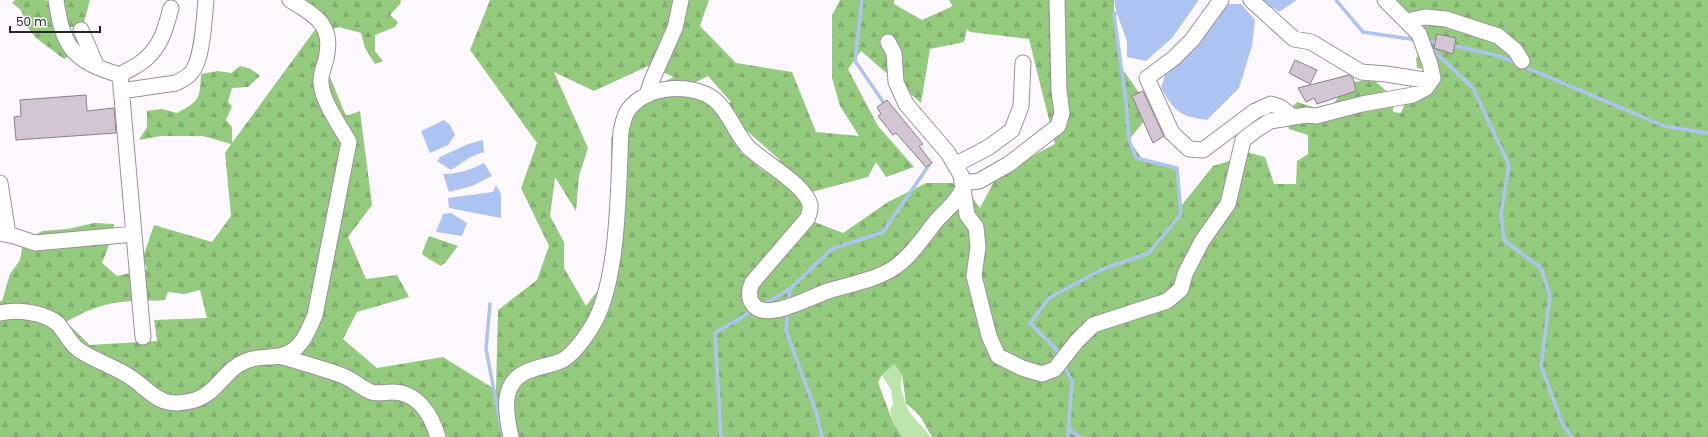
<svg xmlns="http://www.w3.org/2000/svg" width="1708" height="437" viewBox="0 0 1708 437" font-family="Poppins,sans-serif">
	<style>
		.grass { fill: #bce5ac }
		.forest { fill: url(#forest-firs); fill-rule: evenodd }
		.water { fill: #adc4f3 }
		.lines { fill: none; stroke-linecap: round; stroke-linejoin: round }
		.stream { stroke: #adc4f3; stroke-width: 3.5 }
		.building { fill: #d3c5d3; stroke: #8b7e8b }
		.minor-casing { stroke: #9c8f9c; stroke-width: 17 }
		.minor { stroke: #fff; stroke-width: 15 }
	</style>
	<defs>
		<pattern id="forest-firs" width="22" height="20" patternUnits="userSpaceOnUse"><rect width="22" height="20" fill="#94ca7e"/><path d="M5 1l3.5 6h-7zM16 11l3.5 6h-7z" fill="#80ad6d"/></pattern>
	</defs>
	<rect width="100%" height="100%" fill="#fdf8fd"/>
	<path class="grass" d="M894 364 902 374 901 390 909 412 931 437H895L890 409 893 404 891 390 882 375 887 365Z"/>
	<path class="forest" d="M15 0H45L57 4 60 0H90L83 26 69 27 79 45 74 53 64 59 36 38 25 24 21 10 12 3Z
		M281 0H401L400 4 390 15 398 22 395 27 375 35V51L383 61 375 64 365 48 361 33 339 27 330 30 317 27 330 77 346 116 360 111 372 205 348 237 366 279 397 275 409 297 357 312 343 339 377 368 443 357 496 390 498 310 537 280 549 246 521 188 537 143 470 50 490 0H709L700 26 736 63 792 72 816 132 859 136 840 106 832 78V15L840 0H894V4L922 20 953 6 949 0H1114V14L1121 67 1152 111 1129 140 1142 159 1177 168 1181 206 1213 166 1242 157 1243 151 1265 157 1274 184H1296L1297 161 1308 154V135L1289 129 1285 114 1297 102 1316 108 1333 104 1349 83 1373 79 1394 98 1393 112 1401 113 1407 98 1421 78 1424 69 1417 68 1416 58 1422 52 1415 43 1409 39 1408 30 1382 0H1708V437H932L920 416 906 403 902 374 894 364 882 375 878 382 893 423 902 437H0V301H2L10 274 20 260 23 243 42 231 68 229 94 223 114 224 109 245 102 263 117 276 147 269 143 257 154 225 212 242 231 216 225 153 231 144 203 136H161L139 140 147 127V111L162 109 177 113C199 101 200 100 201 74L218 71 231 73 240 66 251 69 260 76 248 87 232 88 228 102 232 106 226 120 232 127V143L317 27C306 17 291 11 281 0ZM967 29 970 32 1029 39 1055 144 998 174 980 208 962 183H926L888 202 843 233 807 219 804 194 868 177 876 162 886 177 914 167 878 126 848 69 861 51 921 103 930 49 964 42ZM648 66 674 77 635 96 611 138 612 272 586 306 564 268V242L550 216 555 177 576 211 579 176 588 148 554 72 594 91ZM708 76 731 102 717 113 694 83ZM747 131 780 160 765 172 740 152ZM200 290 207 318 154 320 157 341 90 345 66 322C89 309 104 303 131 301 142 299 153 302 165 300L168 292 184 294Z
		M429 236 458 246 445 263 441 266 424 256 422 253Z"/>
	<path class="water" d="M1114 0H1199L1172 38 1146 61 1127 57V41L1116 11Z
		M1262 0H1297L1279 12Z
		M1224 4H1241L1255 20 1252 46 1239 88 1207 120C1179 116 1175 112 1161 88L1166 72Z
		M444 120 450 125 455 135 448 145 430 153 421 131Z
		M483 140 484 152 471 157 451 170 437 161 440 157 468 144Z
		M484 163 492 176 472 186 449 192 443 174C458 174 470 170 484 163Z
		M496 185 501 194V218L449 208 448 198 493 192Z
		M451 213 467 223 462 236 436 232 443 214Z"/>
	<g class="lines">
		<path class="stream" d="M862 0 855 61 886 106
			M1336 0 1363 32 1417 40
			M1425 41 1439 43
			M1451 45 1499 56 1664 126 1708 133
			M1429 46 1473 88 1509 165 1501 214 1504 240 1541 268 1550 296 1541 366 1563 425 1572 437
			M788 302 790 289
			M490 304 486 349 503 437
			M762 305 790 289 832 249 883 232 929 165 927 163
			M788 310 786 331 816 412 822 437
			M1060 357 1055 348 1030 323 1049 298 1103 269 1149 253 1181 214 1177 168 1136 158 1129 140 1126 102 1114 14 1120 11
			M1063 364 1072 381 1068 437
			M1069 430 1080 437
			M721 437 715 333 754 310"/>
	</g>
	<path class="building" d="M1437 34 1456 38 1453 54 1434 48Z
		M1295 60 1317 70 1310 84 1289 73Z
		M1349 75 1353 78 1356 91 1317 104 1314 98 1306 102 1298 88Z
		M1143 91 1164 136 1153 143 1132 96Z
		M86 95 87 111 114 108 116 133 16 140 14 117 21 116 20 100Z
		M887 100 923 144 919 146 932 163 926 167 896 133 893 135 878 116 881 114 877 107Z"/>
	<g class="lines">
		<defs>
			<path id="minor" d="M56 0C63 48 73 61 120 75 126 71 133 68 139 64 160 50 165 31 171 8
				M1221 0 1192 40 1174 58 1147 78 1172 133 1189 149 1203 150 1255 111 1271 104 1280 107 1293 117
				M1251 0 1294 39 1311 42 1361 72 1386 74 1431 81
				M1407 21 1425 17 1446 19 1498 36 1515 50 1522 61
				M81 30 97 67
				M888 42 894 53 896 82 906 104 948 153 961 175 967 215 976 227 978 247 974 276 989 336 998 356 1022 368 1042 374 1055 369 1076 342 1093 325 1167 301 1181 289 1185 274 1202 241 1228 204 1243 140 1256 130 1270 121 1306 115 1316 116 1362 104 1413 95 1426 88 1433 78 1430 64 1419 34 1385 0
				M120 75 143 337
				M121 91 176 83C181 80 187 78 191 73 203 60 204 18 206 0
				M647 95 652 80 675 28 681 0
				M955 165 989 147 1012 130 1021 106 1023 63
				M0 183 8 234
				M962 183 979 181 1009 164 1058 126 1062 113 1059 91 1057 0
				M0 233 9 235 8 234 35 243 134 234
				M0 313C17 309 44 312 58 324 65 332 70 344 79 350 94 360 112 366 127 375 140 382 150 396 164 401 173 404 183 403 191 401 216 396 224 369 246 361 257 356 268 358 279 356 300 353 308 332 315 315L349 142C340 126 322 101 321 83 320 76 324 66 326 59 334 25 316 16 290 0
				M280 356C300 362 321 368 341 375 352 379 360 387 371 392 377 394 385 392 392 392 417 392 431 414 438 437
				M511 437C505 411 500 380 531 370 541 366 553 365 563 360 574 353 584 339 591 328 620 283 618 185 621 131 623 123 624 115 629 109 647 85 693 82 715 100 730 113 735 133 748 147 763 162 806 185 810 205 811 210 809 214 807 219L752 283C749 290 748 296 752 303 764 324 812 296 828 291 849 284 873 281 892 269 911 257 923 237 937 220 946 210 957 202 962 190"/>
		</defs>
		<use href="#minor" class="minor-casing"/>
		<use href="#minor" class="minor"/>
	</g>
	<path d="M10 26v6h90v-6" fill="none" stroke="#292429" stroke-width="2"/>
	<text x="16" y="26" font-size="12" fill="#292429" stroke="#ffffff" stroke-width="3" paint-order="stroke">50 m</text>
</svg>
